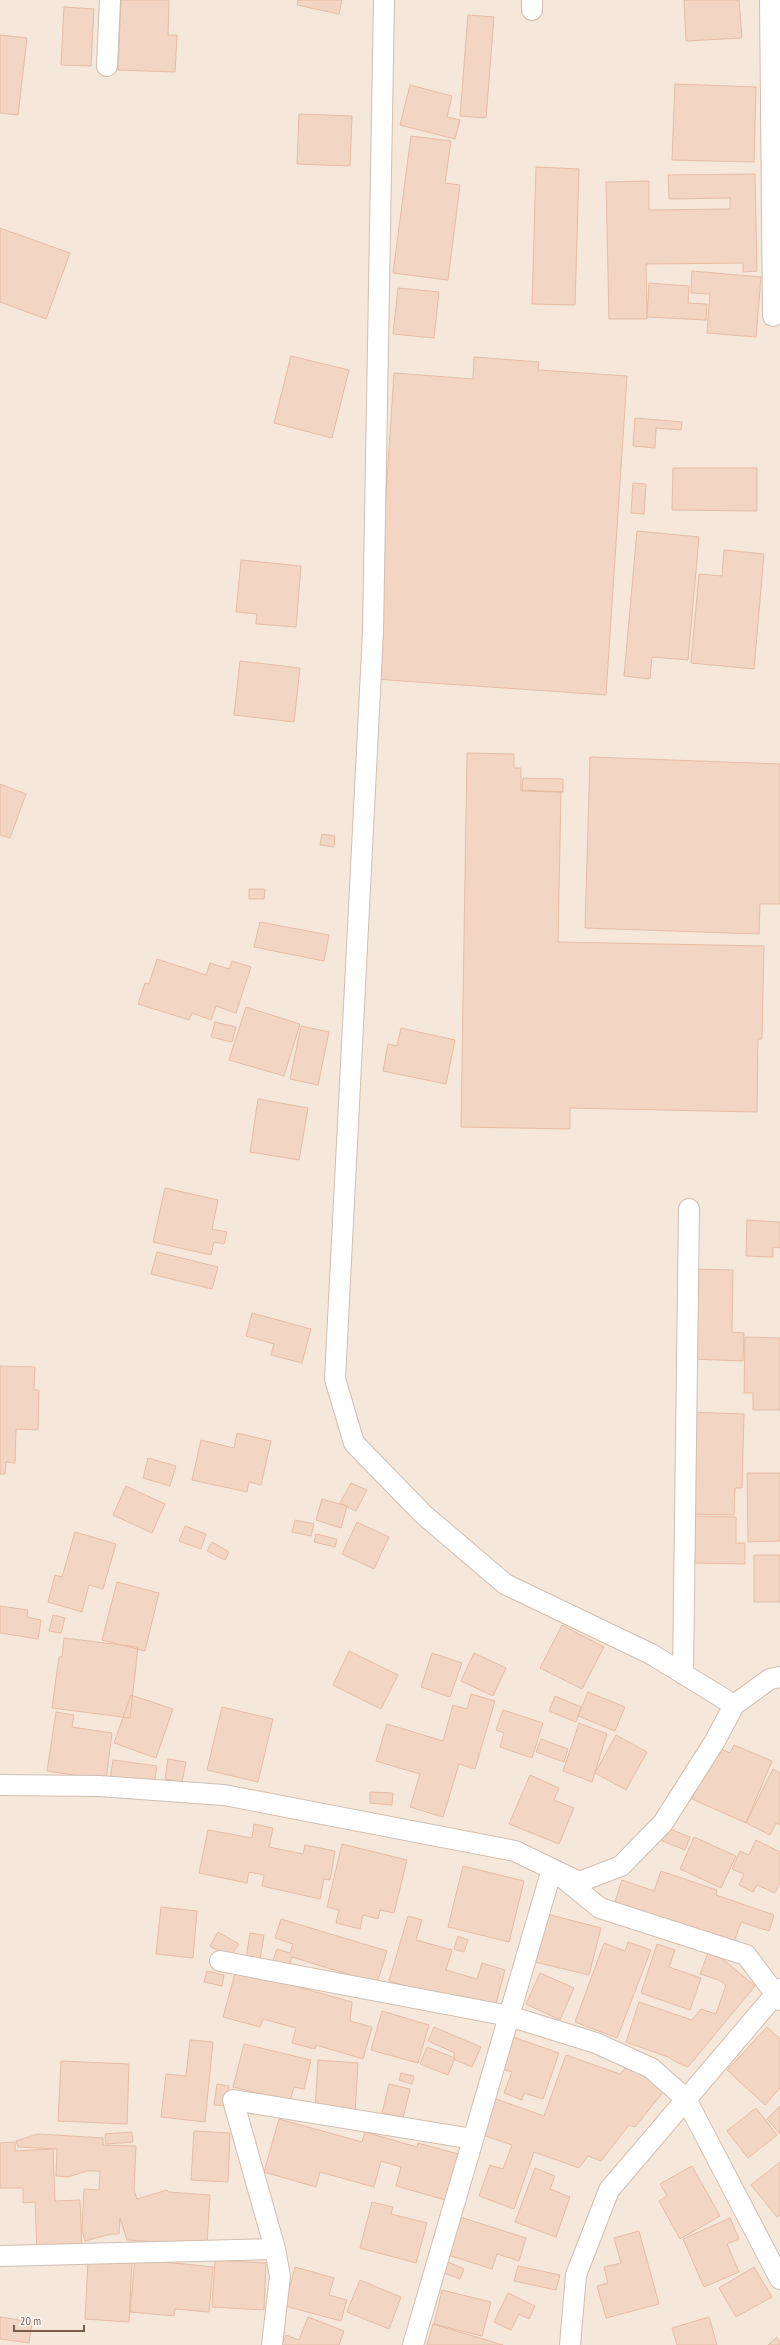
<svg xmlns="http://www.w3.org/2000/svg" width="780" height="2345" viewBox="0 0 780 2345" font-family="'PT Sans Narrow',sans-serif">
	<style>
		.residential { fill: #f5e8da }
		.building { fill: #f3d5c3; stroke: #e6bba3 }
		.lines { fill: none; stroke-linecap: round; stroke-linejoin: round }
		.street-casing { stroke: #d1beb0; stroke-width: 22 }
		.street { stroke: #fff; stroke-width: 20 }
	</style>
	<rect width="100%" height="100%" fill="#fdf6ec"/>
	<path class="residential" d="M0 0H780V2345H0Z"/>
	<path class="building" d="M121 0H169L168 35H177L175 72 118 70Z
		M298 0H342L339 14 297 5Z
		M684 0H739L742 38 686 41Z
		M64 7 94 9 91 66 61 65Z
		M468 15 494 17 486 118 460 116Z
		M0 35 27 38 18 115 0 113Z
		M675 84 756 87 754 162 672 160Z
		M410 85 452 96 447 117 460 120 455 139 400 125Z
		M299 114 352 116 350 166 297 164Z
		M411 136 451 141 445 183 460 185 448 280 393 273Z
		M536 167 579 169 575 305 532 304Z
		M755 174 757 271 743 272V263L646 264 647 319H609L606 182 649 181V210L730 209V198L669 199 668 175Z
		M0 228 70 253 46 319 0 302Z
		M692 271 761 277 756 337 707 333 710 294 691 293Z
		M649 283 689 286 688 303 707 304 706 320 647 317Z
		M398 288 439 292 434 338 393 334Z
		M291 356 349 370 332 438 274 423Z
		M474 357 539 362 538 370 627 376 606 695 374 679 394 373 473 379Z
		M635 418 682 422 681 430 656 428 655 448 633 446Z
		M673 468H757V511L672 510Z
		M633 483 646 484 644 514 631 513Z
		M637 531 699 537 688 660 652 657 650 679 624 676Z
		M724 550 764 554 754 669 691 663 699 574 722 576Z
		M241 560 301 566 296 627 256 624 257 614 236 612Z
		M240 661 300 668 294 722 234 715Z
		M467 753 514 754V768H521V791L561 792 558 942 764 946 762 1039H758L757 1112 570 1108V1129L461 1127Z
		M590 757 780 764V904H760L759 934 585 928Z
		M523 778 563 779V792L522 790Z
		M0 784 26 794 10 838 0 835Z
		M322 834 335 836 334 847 320 845Z
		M249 889H265L264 899H249Z
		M260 922 329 935 324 961 254 947Z
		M157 959 206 975 210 963 229 969 232 961 251 967 236 1013 216 1006 211 1020 192 1013 189 1020 138 1004 145 983 149 984Z
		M246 1007 300 1024 284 1076 229 1060Z
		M215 1022 236 1027 232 1042 211 1037Z
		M301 1026 329 1032 318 1085 290 1079Z
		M401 1028 455 1040 446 1084 383 1071 388 1044 397 1046Z
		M258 1099 308 1108 299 1160 250 1152Z
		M165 1188 218 1200 212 1229 227 1232 224 1244 214 1242 211 1255 153 1242Z
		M747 1220 780 1222V1248L773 1247V1257L746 1256Z
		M157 1252 218 1267 212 1289 151 1274Z
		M693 1269 733 1270 732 1332 744 1333 743 1361 692 1359Z
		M252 1313 311 1329 302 1363 271 1355 274 1344 246 1336Z
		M745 1337 780 1338V1410H753V1393H744Z
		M0 1366 35 1367 34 1390H39L38 1430 16 1429 15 1463 6 1462 5 1474H0Z
		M690 1412 744 1414 742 1488H735L734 1515 693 1514Z
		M237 1433 271 1441 261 1485 249 1482 247 1492 192 1480 201 1440 234 1448Z
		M148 1458 176 1466 170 1486 143 1478Z
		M747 1473H780V1541L748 1542Z
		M351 1483 367 1490 356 1511 340 1503Z
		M126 1486 165 1504 152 1533 113 1515Z
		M322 1499 347 1506 341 1528 316 1520Z
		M694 1516 736 1517V1543H745V1564L693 1563Z
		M295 1520 314 1524 311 1536 292 1532Z
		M357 1522 389 1537 374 1569 342 1554Z
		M185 1526 206 1534 201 1549 179 1541Z
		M75 1532 116 1544 103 1589 89 1585 82 1612 48 1602 55 1575 62 1577Z
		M316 1534 337 1539 335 1547 314 1542Z
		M212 1542 229 1552 225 1560 207 1551Z
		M754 1555H780V1602H754Z
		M117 1582 159 1593 145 1651 102 1640Z
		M0 1606 28 1610 27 1617 41 1620 38 1639 0 1633Z
		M53 1615 65 1618 61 1633 49 1631Z
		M562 1625 604 1647 582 1689 540 1668Z
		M64 1638 138 1647 130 1718 52 1708 59 1657H62Z
		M349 1651 398 1675 381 1709 333 1685Z
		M432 1653 462 1663 450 1697 421 1687Z
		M474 1653 506 1668 493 1696 461 1681Z
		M588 1692 625 1707 615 1731 578 1716Z
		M471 1694 495 1701 475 1769 459 1764 443 1817 410 1807 420 1774 376 1761 387 1724 443 1741 453 1705 467 1709Z
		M131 1695 173 1709 156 1758 114 1743Z
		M555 1696 581 1707 576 1722 549 1711Z
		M222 1707 273 1719 258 1782 207 1770Z
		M503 1710 543 1723 532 1758 500 1747 504 1733 496 1730Z
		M56 1712 74 1715 72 1727 112 1733 106 1780 47 1771Z
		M579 1723 607 1734 592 1782 563 1771Z
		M616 1735 647 1752 626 1790 595 1773Z
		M541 1739 568 1749 564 1762 536 1752Z
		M734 1745 772 1761 746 1823 692 1799 714 1746 730 1753Z
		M168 1759 186 1762 182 1782 165 1779Z
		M113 1760 157 1766 154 1786 110 1779Z
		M773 1769 780 1773V1825L776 1823 770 1835 746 1823Z
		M530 1775 559 1788 554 1800 574 1808 559 1844 509 1824Z
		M370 1792 393 1793 392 1805 370 1803Z
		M254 1824 273 1828 269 1847 303 1854 305 1845 335 1851 330 1880 324 1879 320 1899 262 1886 264 1875 249 1872 247 1883 199 1873 208 1830 252 1838Z
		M665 1827 690 1837 685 1850 660 1840Z
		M694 1837 736 1856 721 1888 680 1869Z
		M756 1840 780 1852V1883L775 1893 757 1885 753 1892 739 1885 744 1874 732 1869 740 1851 749 1855Z
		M342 1844 407 1860 394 1913 380 1910 378 1919 363 1915 360 1929 336 1923 339 1910 327 1907Z
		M463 1866 524 1881 509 1942 448 1927Z
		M661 1871 717 1890 716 1895 774 1915 769 1931 741 1922 733 1945 614 1905 622 1880 654 1891Z
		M161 1907 197 1911 193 1958 156 1954Z
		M547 1914 601 1928 589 1975 535 1962Z
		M408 1916 422 1920 416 1940 452 1950 446 1970 477 1979 482 1963 505 1970 494 2011 389 1981Z
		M281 1919 387 1951 377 1983 292 1957 288 1971 271 1966 277 1949 290 1953 293 1944 275 1938Z
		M218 1932 239 1944 230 1958 210 1946Z
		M250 1933 264 1935 260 1960 246 1958Z
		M458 1936 468 1940 464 1952 454 1949Z
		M628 1942 651 1950 617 2038 575 2022 604 1943 625 1951Z
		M657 1944 675 1950 669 1967 701 1978 690 2010 641 1993Z
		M708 1953 719 1956 755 1986 688 2067 676 2062 668 2057 626 2042 639 2002 692 2020 701 2009 716 2014 726 1985 719 1980 700 1974Z
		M236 1970 352 2002 350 2021 372 2027 363 2059 316 2045 315 2049 292 2043 296 2028 263 2019 260 2027 223 2017Z
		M207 1971 224 1975 222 1986 204 1982Z
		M540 1973 574 1988 560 2020 526 2004Z
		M382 2011 429 2025 418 2063 371 2050Z
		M434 2027 481 2047 472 2067 453 2059 455 2053 428 2041Z
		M767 2027 780 2039V2088L765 2105 727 2070Z
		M513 2037 559 2053 543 2099 524 2093 522 2100 504 2093 512 2072 501 2069Z
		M190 2040 213 2042 205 2122 161 2117 166 2074 186 2076Z
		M244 2044 311 2060 304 2089 294 2087 290 2101 233 2087Z
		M427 2047 455 2058 448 2075 420 2064Z
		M566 2055 620 2074 627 2066 636 2070 664 2091 635 2127 629 2125 601 2161 588 2156 579 2168 534 2152 514 2209 479 2196 490 2165 503 2169 512 2145 483 2135 496 2099 544 2116Z
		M318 2060 358 2063 355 2114 315 2111Z
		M61 2061 129 2064 127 2124 58 2121Z
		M401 2073 414 2076 412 2084 399 2080Z
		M217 2084 229 2086 226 2106 214 2105Z
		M389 2084 410 2089 403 2118 382 2113Z
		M780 2106V2134L767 2119Z
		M756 2108 777 2135 748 2158 727 2131Z
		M279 2119 362 2142 365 2132 417 2147 418 2143 462 2155 449 2201 396 2186 401 2167 381 2161 374 2187 320 2172 316 2187 264 2172Z
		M194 2131 230 2133 228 2182 191 2180Z
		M132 2132 133 2142 106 2144 105 2134Z
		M38 2134 103 2138V2145L136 2146 134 2190 137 2199 167 2190 168 2192 210 2195 207 2245 127 2240 120 2218 119 2234H111L85 2241 82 2230 84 2189 99 2190 100 2171H87L68 2177 56 2176 57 2149 18 2147 16 2141Z
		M15 2142V2151L53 2149 55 2201 80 2200 82 2249 37 2250 35 2202 23 2203V2188H0V2143Z
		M780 2162V2215L777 2217 751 2185Z
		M692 2166 720 2216 680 2239 659 2201 667 2196 660 2184Z
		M535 2168 555 2176 550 2189 570 2197 556 2237 515 2222Z
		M372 2202 393 2207 391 2214 427 2223 416 2263 360 2248Z
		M460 2217 526 2238 519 2261 497 2254 492 2269 448 2255Z
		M730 2218 739 2239 727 2244 739 2272 704 2287 683 2239Z
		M639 2231 659 2304 606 2318 597 2286 608 2283 604 2267 621 2263 614 2238Z
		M135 2259 213 2267 209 2312 175 2309 174 2316 130 2312Z
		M215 2260 266 2263 264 2310 212 2307Z
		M88 2261 132 2263 129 2322 85 2319Z
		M448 2262 464 2269 460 2279 444 2273Z
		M518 2266 560 2275 556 2290 514 2281Z
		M295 2267 334 2278 329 2295 347 2300 341 2321 285 2306Z
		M754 2267 772 2297 736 2317 719 2288Z
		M360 2280 401 2297 389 2329 347 2312Z
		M442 2290 491 2302 482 2336 434 2324Z
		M508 2293 535 2306 529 2319 519 2314 511 2330 494 2322Z
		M0 2317 32 2322 29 2343 0 2339Z
		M308 2317 344 2331 339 2345H282L286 2335 299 2340Z
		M709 2317 717 2345H677L672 2328Z
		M433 2324 503 2345H427Z
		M777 2337 780 2345H768Z"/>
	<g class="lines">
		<defs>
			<path id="street" d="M384 0 373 632 335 1379 354 1443 423 1514 505 1584 651 1654 734 1705
				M770 0 773 316
				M532 10V0
				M107 66 110 0
				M683 1674 689 1209
				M0 1785 99 1786 224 1795 515 1851 579 1882 621 1866 663 1823 715 1741 734 1705 770 1679 780 1677
				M220 1961 509 2016 596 2043 651 2068 686 2099 780 2279
				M0 2256 275 2249
				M272 2345 280 2276 275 2249 233 2100 473 2139
				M413 2345 552 1869 600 1908 746 1955 780 2000
				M570 2345 576 2275 609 2190 780 1989"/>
		</defs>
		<use href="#street" class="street-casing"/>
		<use href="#street" class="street"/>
	</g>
	<path d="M14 2325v6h70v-6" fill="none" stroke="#7a5c4d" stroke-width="2"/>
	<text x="20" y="2325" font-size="12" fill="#7a5c4d" stroke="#fffaf3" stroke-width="3" paint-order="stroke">20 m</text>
</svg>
